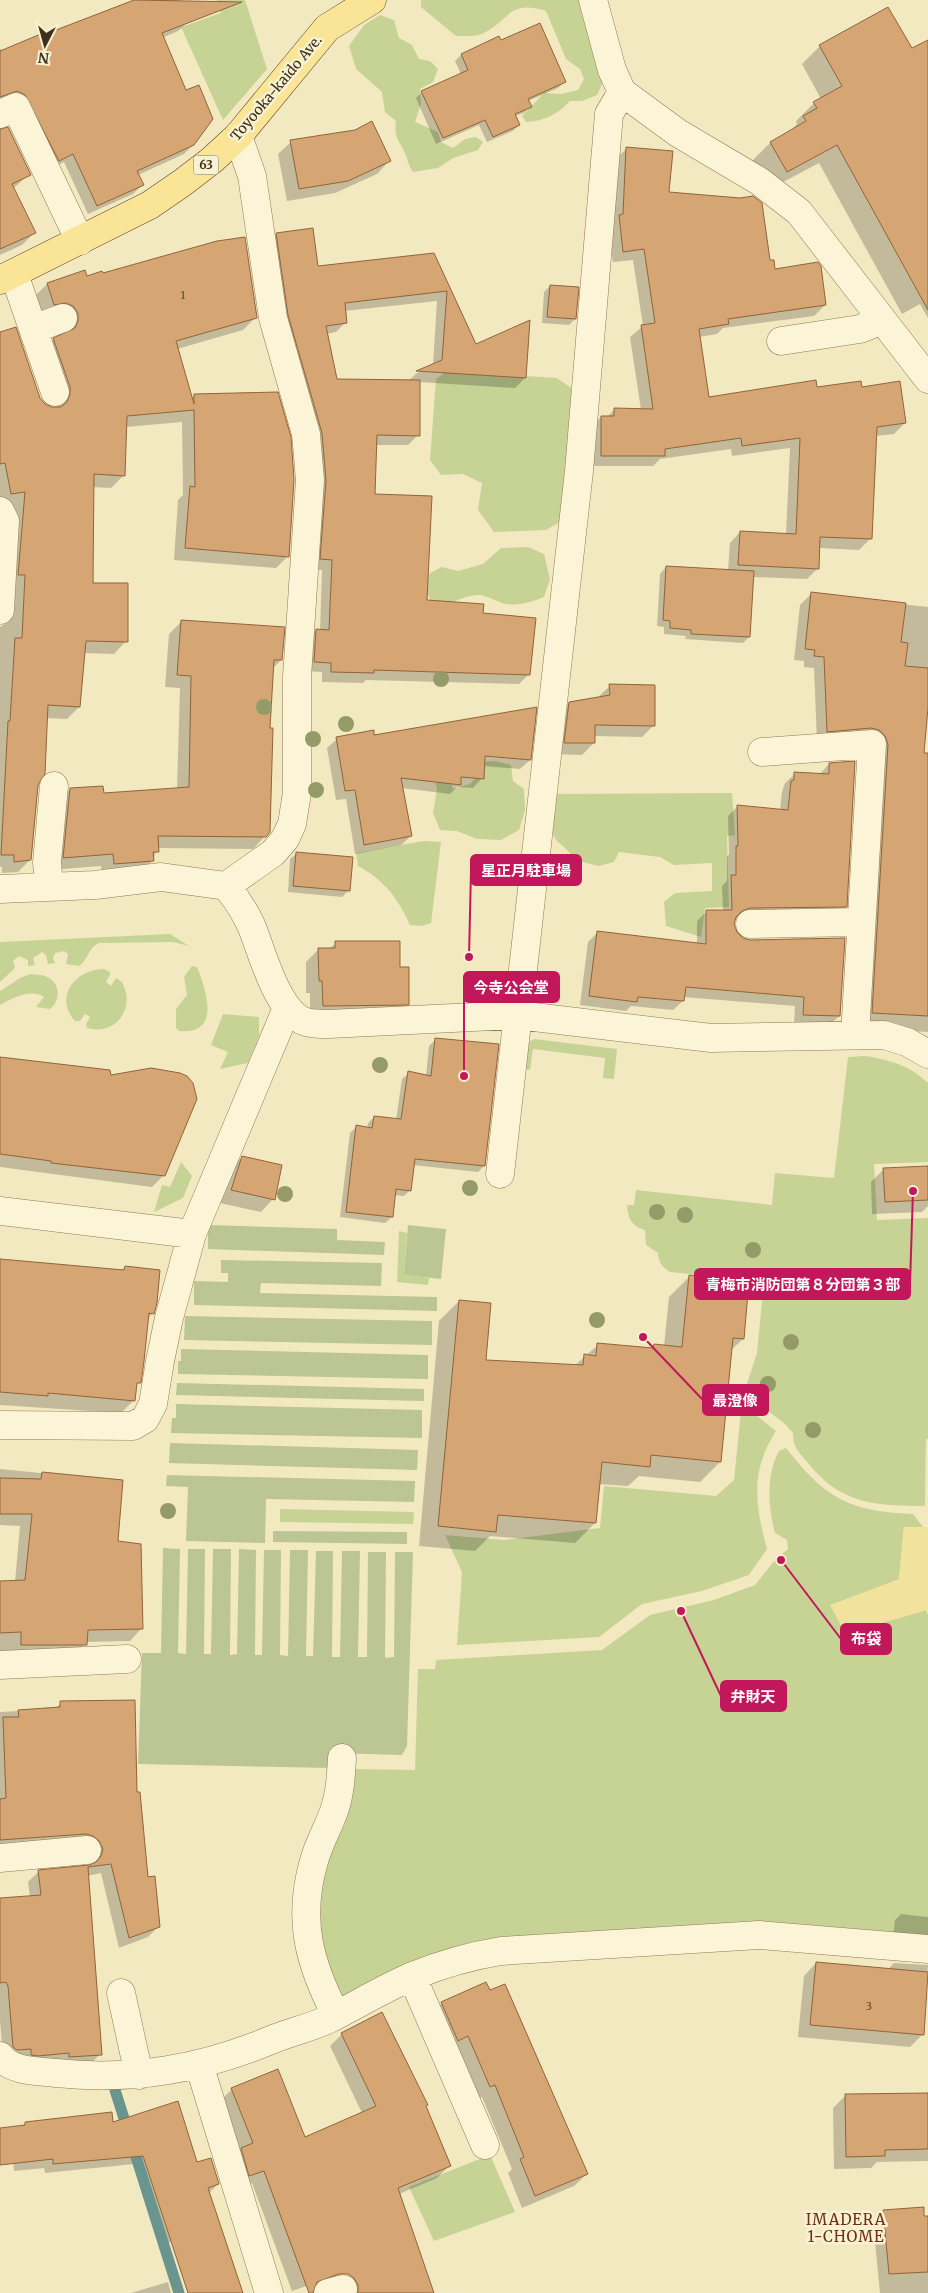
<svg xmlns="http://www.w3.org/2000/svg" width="928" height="2293" viewBox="0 0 928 2293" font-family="Merriweather,'Noto Sans JP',serif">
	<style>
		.green { fill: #c6d394 }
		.sand { fill: #f2e39c }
		.cemetery { fill: #bcc694 }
		.shadow { fill: #0003; fill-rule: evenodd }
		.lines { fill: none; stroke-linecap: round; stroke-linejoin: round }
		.stream { stroke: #6a958e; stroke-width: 11 }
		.building { fill: #d5a573; stroke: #916439 }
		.minor-casing { stroke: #8f7a56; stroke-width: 29 }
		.major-casing { stroke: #5c472b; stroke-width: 29 }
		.minor { stroke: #fcf4d6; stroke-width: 28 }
		.major { stroke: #fae495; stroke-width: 28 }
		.tree { fill: #959b68 }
		.labels { text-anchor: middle; stroke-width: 5; stroke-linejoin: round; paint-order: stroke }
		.number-label { font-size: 11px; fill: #634c32 }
		.shield { fill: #f9f2d2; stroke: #756a53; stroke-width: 1 }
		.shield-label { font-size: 12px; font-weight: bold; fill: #3d2f1c }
		.street-label { font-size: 14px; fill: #3d2f1c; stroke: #f9f2d2 }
		.neighbourhood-label { font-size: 15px; letter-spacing: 1px; fill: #6f3117; stroke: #f9f2d2 }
		.leader { fill: none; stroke: #c2185b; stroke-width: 2 }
		.callout-dot { fill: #c2185b; stroke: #f9f2d2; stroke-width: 2 }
		.callout { fill: #c2185b; stroke: #c2185b; stroke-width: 2 }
		.callout-label { font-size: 15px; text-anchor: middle; font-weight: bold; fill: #fff }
	</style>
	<rect width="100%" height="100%" fill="#f3e9c1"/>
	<path class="green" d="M217 0H245L267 69 223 120 181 27 221 13Z
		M421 0H585L603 82 597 95 582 101H570C558 114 545 121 526 122L522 116 544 93 561 94 578 90 584 79 580 69 566 59 546 11C508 0 512 18 484 33 477 37 464 36 456 36L421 7Z
		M380 15 394 20 399 38 412 45 419 59 430 61 438 69 433 82 420 89 421 104 415 122 438 132 441 142 453 148 465 139 476 137 483 142 478 150 453 158 438 168 413 172C408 165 408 160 405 153 398 138 394 139 396 121L385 112 382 92 356 69 349 46 364 25Z
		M447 371 557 378 571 388 574 414 560 522 546 530 494 532 478 510 482 483 463 474 441 475 430 460 436 379Z
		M528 547 544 554 550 579 544 597C531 602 519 606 506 604 496 602 486 594 476 595 458 597 450 607 432 604L425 587 430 573 442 567 458 571 483 564 501 548Z
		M495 761 511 765 513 781 524 789 525 810 519 830 501 840 477 839 457 831 440 830 433 813 437 789 432 767 450 780 453 789 470 784 479 774V762Z
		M732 793 735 835 727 836 729 907 705 908 701 937 666 926 664 902 675 893 712 891V863L674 865 660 857 619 852 614 862 599 866 574 860C569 850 565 848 558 842 546 830 553 809 554 794Z
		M424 841 441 842 431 923 422 926 410 925C398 898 384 880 358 866L356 853Z
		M170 934 189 946 173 942 99 943C88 948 88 960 79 966L66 964 68 954 64 951 55 953 53 958 55 963 48 964 46 955 42 952 33 958 35 965 28 966V960L19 956 13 961 15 968 0 982V942Z
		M192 966 197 967C206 990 222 1035 179 1031L176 1028V1009L187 995 184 977Z
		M104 969 110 972V975L106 982 111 986 116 978 122 982C136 1008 116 1036 87 1028L86 1024 90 1017 85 1014 80 1021H75C53 997 76 969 104 969Z
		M30 974C36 975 43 974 49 978 61 985 60 1001 50 1009L36 1007 44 997C33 988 11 998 0 1005V991L20 978Z
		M223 1014 259 1017V1036L248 1063 220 1069 228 1052 211 1045Z
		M534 1039 617 1049 614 1079 603 1078 605 1058 533 1049 530 1070 526 1069 523 1063 526 1044Z
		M864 1056C888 1059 911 1066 928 1083V1162L874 1164 877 1220 928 1218V1439H926L925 1506C876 1506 840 1504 808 1463 799 1452 793 1448 793 1433L785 1424 744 1393 757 1353 764 1281 670 1272C661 1266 659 1263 658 1253L646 1245 645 1230C631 1226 628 1218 627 1205H634L636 1190 772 1205 775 1173 834 1178 848 1057Z
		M181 1162 192 1176 183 1198 154 1212 162 1185 170 1187Z
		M399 1231 407 1233 404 1275 429 1278 428 1285 397 1282Z
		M741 1411 752 1412 776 1431C750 1471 755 1505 767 1549L749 1575 702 1591 642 1604 599 1637 457 1645 462 1572 445 1535 504 1540 600 1528 604 1486 716 1496 734 1480Z
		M786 1448C826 1499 849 1511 913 1514L923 1527H904L899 1579 845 1633 926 1610 928 1615V1935L758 1921 604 1932 340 2002 324 1969 316 1902 351 1769 415 1770 418 1669H435L436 1660 602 1650 650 1615 714 1600 755 1585 775 1560 788 1549 787 1540 775 1533C768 1508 766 1474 779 1451Z
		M280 1509 414 1512 413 1524 280 1522Z
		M490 2155 515 2212 434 2241 409 2187Z"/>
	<path class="sand" d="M904 1527H928V1610L845 1633 830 1605 899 1579Z"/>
	<path class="cemetery" d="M208 1225 337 1229V1240L385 1242 384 1255 208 1249Z
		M408 1225 446 1229 441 1279 404 1275Z
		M221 1260 382 1263 381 1286 261 1283 260 1293 437 1297V1311L194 1305V1281L228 1282V1273H221Z
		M185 1316 432 1321V1345L184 1340Z
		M181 1349 428 1355V1379L178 1374V1361H181Z
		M177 1383 424 1389V1401L176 1395Z
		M176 1404 422 1410V1438L171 1433 172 1418H176Z
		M170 1443 418 1450 417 1470 169 1463Z
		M167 1475 415 1481 414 1502 266 1499 265 1543 186 1541 188 1487 166 1486Z
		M273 1531 407 1532V1544L273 1542Z
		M163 1548 180 1549 178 1653 186 1654 188 1549H205L204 1654H211L213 1549H231L230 1655 237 1654 239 1549 256 1550 255 1655H262L264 1550H281L280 1655 288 1656 290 1550H308L306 1656H313L316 1551H333L332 1657H340L342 1551H360L358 1657H367L368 1552H386L385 1658 394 1657 395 1552H413L407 1746 402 1755 334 1753 333 1768 138 1764 142 1653H161Z"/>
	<path class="shadow" d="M138 0H180L188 22 178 31 162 38 185 92 193 145 184 154 138 175 142 185 133 194 88 214 64 162 50 169 0 102V48L2 51Z
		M928 41V318L920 304 902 314 819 163 768 190 752 161 770 143 789 133 797 124 796 121 814 103 821 99 802 64 820 46 911 50Z
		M500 42 564 82 558 88 528 101 530 106 524 113 515 116 519 125 513 131 487 142 479 125 436 144 416 98 422 92 461 74 455 61 461 55Z
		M291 142 389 161 377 174 335 193 287 201 278 154Z
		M0 148 29 174 13 189 35 232 22 245 0 255Z
		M627 148 668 193 769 262 774 270 825 305 814 316 723 328 717 334 699 337 708 398 816 388H860L905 423 894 434 875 436 870 539 859 550 819 548 818 568 807 579 753 577 749 637 743 643 685 639 686 636 664 634V627L657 626 660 574 666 567 728 571 730 543 740 532 786 535 790 448 732 456 731 449 660 459 653 466H591L590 428 601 417H607L615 409 641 410 630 337 643 326 633 260 613 262 608 227 616 159Z
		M277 234 317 268 433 255 475 346 525 378 515 388 419 382 418 435 408 445H375L374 495 426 601 482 614 529 674 519 684 366 680 363 683 322 682V672L304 671 306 641 316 630 320 631 322 570 311 569 267 244ZM437 301 433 365 417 373 408 381 336 380 326 334 336 332 346 322 344 311Z
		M85 272 86 278 256 317 243 330 177 349 191 399 194 395 288 556 276 568 174 560 178 500 183 495 182 422 126 427 124 475 111 488 92 487 91 584 126 641 114 654 84 653 79 707 67 719 46 718 30 860 18 872 2 873V867H0V627L4 624 9 534 0 514V333L44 405 51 408H58L41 352 54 339 66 334V326L42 316 35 296 47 284Z
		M550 286 575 319 569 325 542 323 544 292Z
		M811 594 928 607V693L923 754H928V1032L892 1030 862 1023 877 756 817 742 814 668 804 667V661L794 660 800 605Z
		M181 622 281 660 272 669 265 836 253 849 158 848 152 861 140 873 102 876 101 866 51 870 58 802 70 789 103 794 177 789 180 688 165 687 169 634Z
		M610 686 654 725 642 737 594 736V743L582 755 553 754 557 715 569 703 597 698Z
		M535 709 530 760 520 769 483 766 482 778 473 788 457 787 450 794 402 788 411 836 401 845 355 854 346 799 336 800 327 748 337 739 373 736Z
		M829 764 846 906 836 916 739 918 735 919 733 925 736 933 839 1016 830 1025 794 1024 795 1006 683 997V1001L673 1010 631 1006 626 1011 580 1005 588 942 597 933 697 944V921L707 911H723L722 886 727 881V857L729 854 728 816 737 807 780 810 782 792 785 783 795 774H820Z
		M297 853 348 891 342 897 288 892 290 859Z
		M336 943 399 969 408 1004 395 1017 310 1019V993H306V962L319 949H329Z
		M435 1040 484 1166 478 1172 413 1165 410 1190 404 1196 394 1195 392 1217 385 1223 340 1217 350 1133 357 1126 367 1128 368 1123 374 1117 396 1120 402 1079 409 1073 426 1076 429 1046Z
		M0 1058 163 1176 152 1187 0 1167Z
		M242 1157 273 1199 261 1212 220 1203 229 1170Z
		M928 1167V1206L922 1212 872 1214 871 1182 884 1169Z
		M0 1260 121 1271 125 1267 153 1313 147 1319 139 1382 136 1386 134 1400 121 1413 0 1405Z
		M689 1277 743 1339 730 1351 720 1462 700 1482 639 1476 628 1486 598 1484 595 1523 575 1543 490 1536 475 1551 419 1546 439 1321 459 1301 484 1361 574 1366 598 1345 651 1349 654 1345 664 1346 669 1297Z
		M0 1469 122 1481 116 1542 142 1628 130 1641 86 1642 74 1656 0 1657V1583L15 1582 20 1526 0 1525Z
		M61 1703 136 1793 147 1878 159 1926 148 1937 119 1948 101 1873 87 1876 100 2054 90 2065 3 2058 0 2020V1900L30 1897 28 1882 39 1871 92 1866 93 1860 0 1850V1712L55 1709Z
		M901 1914 928 1917V1937H893L895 1920Z
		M816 1963 888 1969 894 1963 928 1965 923 2034 910 2047 798 2037 804 1976Z
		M442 2003 587 2174 574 2186 522 2208 508 2173 512 2169 482 2097 477 2099 429 2016Z
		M342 2034 425 2107 449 2166 437 2178 399 2194 433 2293H357L350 2271 292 2291 252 2183 238 2187 230 2161 240 2151 220 2101 232 2089 305 2139 362 2113 330 2046Z
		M928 2094V2161L877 2162 871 2168 834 2169 833 2108 846 2095Z
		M26 2123 196 2164 218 2184 209 2193V2230L161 2245 134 2164 45 2173 44 2168 14 2171 11 2136Z
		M884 2211 928 2217V2293H880L873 2222Z
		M168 2282 171 2293H131Z"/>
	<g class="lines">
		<path class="stream" d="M115 2090 179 2293"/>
	</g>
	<path class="building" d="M134 0 242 2 162 33 186 90 199 85 213 119 194 145 137 171 144 185 97 206 73 154 59 161 25 95 17 91 0 97V51L55 28 56 30Z
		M888 7 912 48 928 40V310L837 145 787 172 770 142 806 121 803 116 817 108 813 102 842 86 819 45Z
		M540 23 566 82 528 99 532 107 515 114 520 125 493 137 485 120 443 138 421 91 468 70 461 54 499 36 501 40Z
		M372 121 391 161 348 181 299 189 290 140 355 130Z
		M8 127 31 175 12 184 36 233 0 249V129Z
		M626 147 673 151 669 192 740 198 753 196 762 203 770 260H774L775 269 818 262 821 266 826 305 728 319 729 324 699 329 709 397 816 380 817 387 861 381 862 387 900 381 906 423 877 427 872 539 820 537 819 569 738 565 740 531 796 534 800 438 742 446 741 438 665 449V456H601V416H614V408L653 409 641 325 655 323 644 249 623 252 619 215 623 214Z
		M313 228 318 266 434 253 476 344 530 320 526 378 416 371 442 360 447 291 345 303 347 323 326 326 337 379 420 380V436L377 435 375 494 432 496 427 600 484 604 483 613 536 618 530 675 374 670V673L331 672V663L314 662 316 629 329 630 332 560 320 559 326 481 322 433 288 315 276 233Z
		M245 237 257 318 176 341 194 404V394L278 392 291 437 294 480 289 557 185 548 190 486 195 487 194 410 127 416 125 476 94 474 93 583H128V642L86 641 80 707 48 705 45 774 38 785 31 860 14 862V855H1L8 721H10L15 638H22L25 575H18L25 492 11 494 5 463 0 464V332L16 327 40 398 45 404 52 407H61L67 402 70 394V387L53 338 75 328 78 321V313L73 306 66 303 54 305 47 283 85 270 87 276 102 271 103 273 217 241Z
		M550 285 579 287 576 319 547 317Z
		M666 566 754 571 750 637 691 634V630L670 628V621L663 620Z
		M811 592 906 603 901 642 908 643 905 666 928 668V708L924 753H928V1016L872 1013 888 744 885 736 879 730 871 728 827 732 824 657 814 656 815 650 805 649Z
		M181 620 285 627 282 660H274L270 728H273L270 832 266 837 158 836 159 852H153L154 861 114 864 113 854 63 858 70 788 103 786 104 793 189 787 191 676 177 675Z
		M609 684 655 685V726L595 725V743H564L569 702 610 695Z
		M537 707 531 760 485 756 484 779 461 777V785L401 778 412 836 364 845 355 790 345 791 336 737 374 730V735Z
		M855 761 847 907 750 908 742 911 736 917 734 924 737 932 743 938 750 940 845 938 840 1016 803 1015 804 997 686 987 684 1001 638 997 637 1002 589 996 597 931 706 944V910H732L731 875H736V846H738L737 805 788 810 791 781 794 780V772L829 774V763Z
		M296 852 353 857 350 891 293 886Z
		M335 941H400V967H409V1005L323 1006 322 981H319L318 948H335Z
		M435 1038 499 1044 485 1166 415 1159 411 1191 396 1189 393 1217 346 1212 356 1125 372 1128 374 1116 401 1119 408 1071 431 1076Z
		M0 1057 110 1070 111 1075 151 1068 180 1073 187 1076 193 1083 197 1099 165 1176 51 1163V1161L0 1154Z
		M242 1156 282 1165 275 1200 231 1190Z
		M928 1166V1200L885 1202 883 1168Z
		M0 1259 124 1270 125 1266 160 1270 157 1303 154 1314 149 1313 144 1361 141 1383H137L135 1401 48 1393V1396L0 1392Z
		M689 1275 749 1281 744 1339 733 1338 721 1462 651 1455 650 1467 602 1462 596 1523 498 1515 496 1532 438 1526 459 1300 491 1303 486 1360 583 1365 584 1354 596 1356 597 1343 653 1348 654 1344 682 1347Z
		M42 1472 123 1480 118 1541 141 1544 143 1629 88 1630 87 1645H21V1632L0 1633V1581L25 1580 32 1514H0V1478L41 1479Z
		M135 1700 137 1792H140L148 1877 155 1876 160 1927 129 1938 111 1864 88 1867 102 2055 69 2057V2053L38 2056 31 2055V2049L17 2050 13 2047 8 1986 6 1982 0 1983V1898L41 1895 38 1870 89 1865 96 1862 101 1856 103 1849 99 1841 93 1836 86 1834 0 1840V1799L6 1798 3 1717H19L18 1710 60 1707V1701Z
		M816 1962 928 1972 924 2035 810 2025Z
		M486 1982 490 1990 505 1984 588 2174 535 2196 520 2159 524 2157 495 2085 490 2087 468 2036 458 2041 441 2002Z
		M382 2012 428 2105 426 2106 451 2166 398 2188 434 2293H358V2285L354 2278 348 2274H339L317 2282 313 2293H309L264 2171 249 2176 241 2148 253 2143 231 2088 278 2069 305 2137 376 2106 341 2033Z
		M928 2093V2149L885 2150V2156L846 2157 845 2094Z
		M178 2101 197 2162 211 2158 219 2184 208 2188 243 2293H188L143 2156 53 2164V2159L0 2165V2128L25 2125V2122L112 2112 113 2122Z
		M924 2207V2216H928V2272L889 2274 883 2210Z"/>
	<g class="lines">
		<defs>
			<path id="minor" d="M593 0 612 70 622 92 678 133 759 181 799 212 928 379
				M0 114 16 107 80 241
				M14 274 55 392
				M33 329 63 318
				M781 341 860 329 882 320
				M0 511 5 521 0 610
				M762 752 872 744 855 1035
				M226 886 273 853 285 839 292 824 297 793V677L310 480 306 434 273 318 252 176 238 136
				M49 887 47 862 54 786
				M0 889 95 885 161 877 226 886C236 898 244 910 251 925 262 951 277 1013 306 1022 313 1024 322 1024 329 1024L517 1015 711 1038 884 1035 907 1042 928 1054
				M750 924 861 922
				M500 1174 579 471 609 114 622 92
				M0 1211 192 1234
				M0 1425 133 1426 145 1419 153 1404 160 1361 169 1318 192 1234 287 1008
				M0 1665 127 1659
				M0 1858 87 1850
				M412 1976 485 2145
				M121 1993 139 2075
				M336 2015C309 1963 297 1919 314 1861 319 1843 328 1828 334 1811 340 1794 341 1776 342 1758
				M0 2056C11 2072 38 2071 56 2073 133 2081 201 2069 271 2040 290 2032 310 2028 329 2019 357 2005 384 1988 413 1976 442 1964 470 1956 501 1951L759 1935 928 1949
				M199 2064 269 2293
				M328 2293 343 2289"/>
			<path id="major" d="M0 280 150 205 182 183 212 160 238 136 327 28 372 0"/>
		</defs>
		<use href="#minor" class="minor-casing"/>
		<use href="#major" class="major-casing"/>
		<use href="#minor" class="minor"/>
		<use href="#major" class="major"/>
	</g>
	<g class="tree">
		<circle cx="441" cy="679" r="8"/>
		<circle cx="264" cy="707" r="8"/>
		<circle cx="346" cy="724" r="8"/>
		<circle cx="313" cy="739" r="8"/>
		<circle cx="316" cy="790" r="8"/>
		<circle cx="380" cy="1065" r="8"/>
		<circle cx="470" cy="1188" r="8"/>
		<circle cx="285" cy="1194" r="8"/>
		<circle cx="657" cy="1212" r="8"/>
		<circle cx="685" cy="1215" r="8"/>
		<circle cx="753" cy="1250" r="8"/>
		<circle cx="597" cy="1320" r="8"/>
		<circle cx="791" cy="1342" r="8"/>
		<circle cx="768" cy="1384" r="8"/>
		<circle cx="813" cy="1430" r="8"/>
		<circle cx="168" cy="1511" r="8"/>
	</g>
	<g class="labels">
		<g class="number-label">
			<text x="183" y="299">1</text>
			<text x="869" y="2010">3</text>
		</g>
		<rect class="shield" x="193.5" y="155.5" width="25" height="19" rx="4"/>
		<g class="shield-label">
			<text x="206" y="169">63</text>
		</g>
		<g class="street-label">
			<text transform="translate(276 88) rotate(-50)" y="5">Toyooka-kaido Ave.</text>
		</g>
		<g class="neighbourhood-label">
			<text x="846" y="2225">IMADERA<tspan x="846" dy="17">1-CHOME</tspan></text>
		</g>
	</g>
	<path class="leader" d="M469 957L471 870M464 1076L464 987M913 1191L910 1284M643 1337L703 1400M781 1560L841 1639M681 1611L721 1696"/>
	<g class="callout-dot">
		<circle cx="469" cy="957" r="5"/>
		<circle cx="464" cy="1076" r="5"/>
		<circle cx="913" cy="1191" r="5"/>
		<circle cx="643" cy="1337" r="5"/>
		<circle cx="781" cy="1560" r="5"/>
		<circle cx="681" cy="1611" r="5"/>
	</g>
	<g class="callout">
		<rect x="471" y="855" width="110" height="30" rx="5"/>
		<rect x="464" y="972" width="95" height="30" rx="5"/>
		<rect x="695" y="1269" width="215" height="30" rx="5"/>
		<rect x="703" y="1385" width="65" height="30" rx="5"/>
		<rect x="841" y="1624" width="50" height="30" rx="5"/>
		<rect x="721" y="1681" width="65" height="30" rx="5"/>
	</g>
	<g class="callout-label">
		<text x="526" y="876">星正月駐車場</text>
		<text x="511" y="993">今寺公会堂</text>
		<text x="803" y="1290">青梅市消防団第８分団第３部</text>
		<text x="735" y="1406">最澄像</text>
		<text x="866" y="1644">布袋</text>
		<text x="753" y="1702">弁財天</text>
	</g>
	<g transform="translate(45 45) rotate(186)" stroke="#f9f2d2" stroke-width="4" paint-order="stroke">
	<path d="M0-4L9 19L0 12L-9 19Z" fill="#3d2f1c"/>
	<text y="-8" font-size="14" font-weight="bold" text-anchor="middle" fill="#3d2f1c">N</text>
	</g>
</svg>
